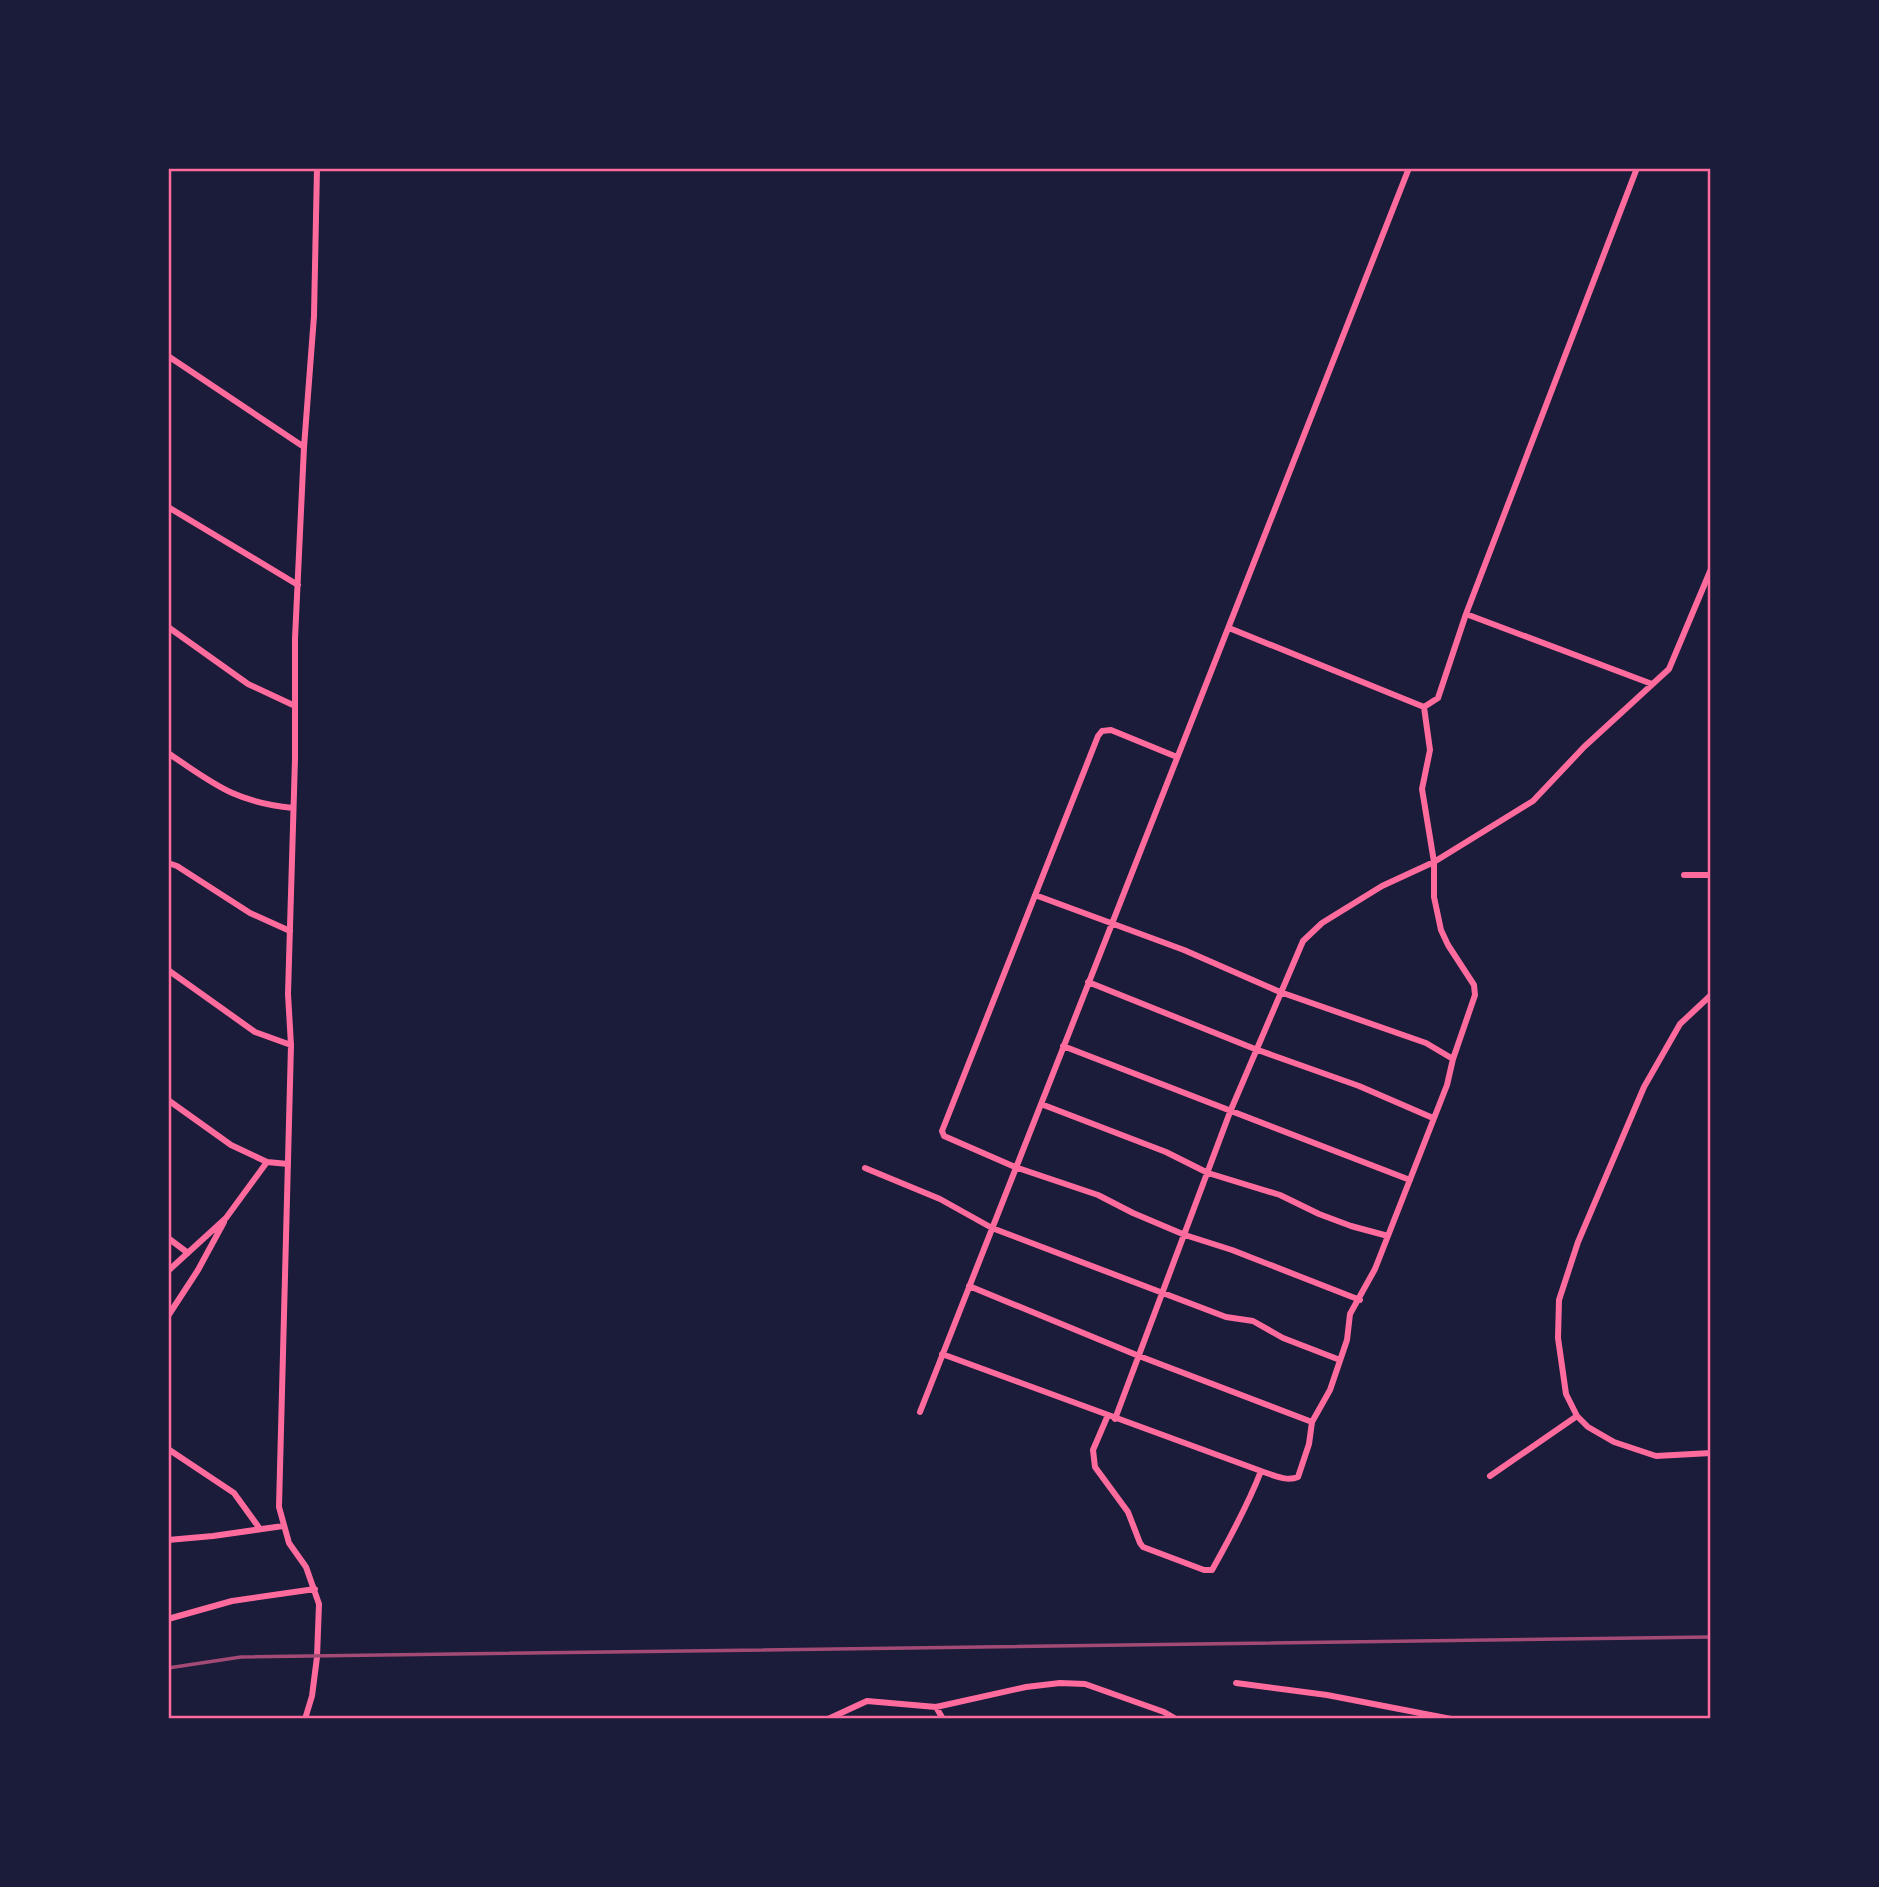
<svg xmlns="http://www.w3.org/2000/svg" width="1879" height="1887" viewBox="0 0 1879 1887" font-family="Figtree,sans-serif">
	<style>
		.lines { fill: none; stroke-linecap: round; stroke-linejoin: round }
		.minor { stroke: #ff6b9d; stroke-width: 6 }
		.rail { stroke: #a44b75; stroke-width: 3.5 }
		.neatline { fill: none; stroke: #ff6b9d; stroke-width: 2.5 }
	</style>
	<rect width="100%" height="100%" fill="#1b1b3a"/>
	<g class="lines">
		<path class="minor" d="M168 356 304 447
			M168 507 298 585
			M1466 614 1652 684
			M168 627 248 684 293 705
			M1229 628 1424 707 1438 698 1466 614 1637 168
			M1424 707 1430 750 1422 789 1434 862V897L1441 930 1448 945 1474 985 1475 995 1453 1059
			M168 753C215 785 235 802 293 808
			M1177 757 1111 730 1102 731 1098 736 942 1131 944 1136 1015 1167 1098 1195 1133 1213 1185 1235 1232 1250 1360 1300
			M168 863 177 866 250 913 290 931
			M1684 875H1711
			M168 970 255 1032 291 1045
			M1088 982 1255 1049 1359 1086 1433 1118
			M1711 995 1680 1024 1644 1087 1578 1242 1559 1300 1558 1338 1566 1394 1577 1416 1588 1427 1614 1442 1656 1456 1711 1453
			M1063 1046 1410 1180
			M168 1100 231 1145 267 1162
			M1041 1104 1166 1152 1208 1173 1280 1195 1319 1214 1351 1226 1388 1236
			M865 1168 940 1199 992 1228 1226 1317 1253 1321 1283 1338 1340 1360
			M168 1238 188 1253
			M168 1271 226 1218 267 1162 288 1164
			M969 1286 1139 1356 1312 1422
			M168 1316 198 1270 224 1222
			M942 1354 1261 1471C1273 1475 1287 1482 1298 1477L1309 1444 1312 1422 1330 1390 1347 1340 1350 1314 1375 1269 1447 1085 1453 1059 1426 1043 1280 992 1184 950 1035 895
			M920 1412 1409 168
			M1108 1415 1093 1450 1095 1467 1128 1512 1140 1543 1143 1547 1204 1570H1212C1230 1538 1248 1505 1261 1471
			M1115 1419 1230 1112 1303 941 1322 923 1382 886 1434 862 1533 801 1584 747 1669 669 1711 569
			M168 1449 234 1493 260 1529
			M1490 1476 1577 1416
			M168 1540 213 1536 283 1526
			M168 1619 232 1601 315 1589
			M1236 1683 1327 1695 1451 1719
			M936 1707 943 1719
			M305 1719 312 1696 317 1657 319 1604 306 1567 289 1543 279 1507 291 1045 288 994 295 759V639L304 447 314 316 317 168
			M828 1719 867 1701 936 1707 1026 1687 1060 1683 1085 1684 1164 1712 1176 1719"/>
		<path class="rail" d="M168 1668 241 1657 1711 1637"/>
	</g>
	<rect width="1879" height="1887" fill="none" stroke="#1b1b3a" stroke-width="340"/>
	<rect x="170" y="170" width="1539" height="1547" class="neatline"/>
</svg>
